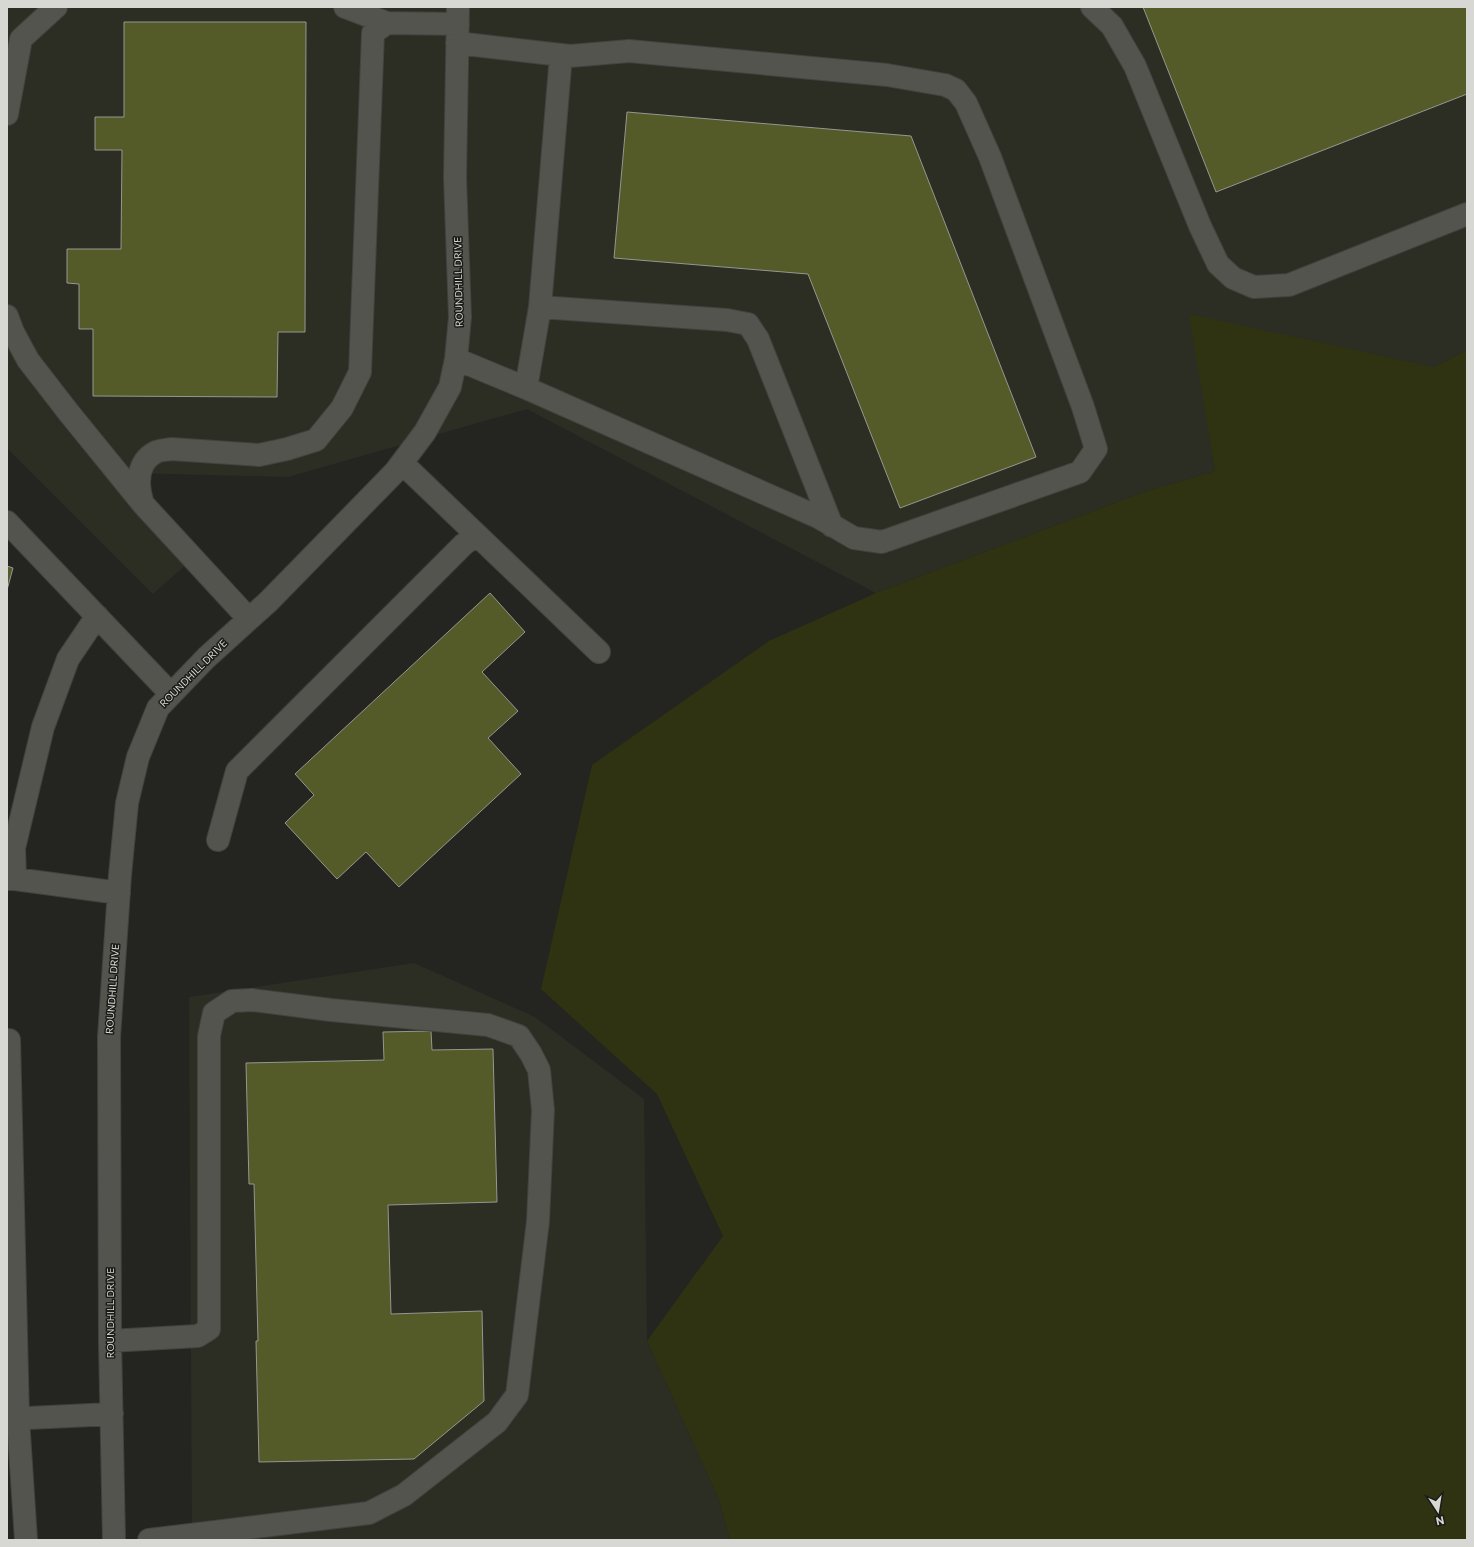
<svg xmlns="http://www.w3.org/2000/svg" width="1474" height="1547" viewBox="0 0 1474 1547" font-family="Commissioner,sans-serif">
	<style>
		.built { fill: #2c2e24 }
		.green { fill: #2f3312 }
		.building { fill: #545b29; stroke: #969791 }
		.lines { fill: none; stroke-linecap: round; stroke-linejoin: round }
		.minor-casing { stroke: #42423f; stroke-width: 24 }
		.minor { stroke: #53544e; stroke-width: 22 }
		.labels { text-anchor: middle; stroke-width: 3; stroke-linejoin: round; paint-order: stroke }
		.street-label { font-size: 10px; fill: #d7d7d4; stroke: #1b1c17 }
	</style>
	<rect width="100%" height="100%" fill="#242520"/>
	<path class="built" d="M7 7H1467V350L1434 367 1190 315 1215 471 1144 492 876 593 527 409 288 477 133 473 188 563 153 594 7 448Z
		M414 963 535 1017 644 1099 647 1341 719 1500 730 1540H192L189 997Z"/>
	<path class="green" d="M1189 314 1434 367 1467 350V1540H730L719 1500 647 1341 723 1236 657 1094 541 989 592 765 769 641 876 593 1144 492 1215 471Z"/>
	<path class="building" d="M1143 7H1467V94L1216 192Z
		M124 22H306L305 332H278L277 397 93 396V329H79V284L67 283V249H121L122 150H95V117H124Z
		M627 112 911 136 1036 457 900 508 808 274 614 258Z
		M7 566 13 568 7 590Z
		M490 593 525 632 482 672 518 711 488 738 521 774 399 887 366 852 337 879 285 823 314 795 295 774Z
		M431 1031 432 1050 493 1049 497 1202 388 1205 391 1314 482 1311 484 1401 414 1459 259 1462 256 1341H258L254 1184H249L246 1063 384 1060 383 1032Z"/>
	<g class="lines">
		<defs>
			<path id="minor" d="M345 7 387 23
				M1092 7 1112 26 1135 66 1200 226 1218 264 1233 278 1254 287 1289 285 1467 214
				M7 114 21 39 56 7
				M540 307 727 320 748 324 758 339 832 526
				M7 316 13 332 28 360 69 413 143 504 249 619
				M456 359 526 388 818 517 854 538 882 542 1080 472 1096 449 1083 407 990 157 966 103 956 90 945 85 887 75 629 51 570 56 457 43
				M526 388 540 307 561 55
				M143 504C137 485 136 462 156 452 160 450 167 450 171 449L259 455 287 449 316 440 342 408 360 372 373 33 387 23 458 24
				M7 522 171 694
				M477 535 599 652
				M218 840 237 771 464 544 477 535 402 463
				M7 879H15L119 893
				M15 879 14 848 43 727 68 659 97 616
				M9 1040 18 1419 26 1540
				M110 1341 198 1336 209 1329V1036L214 1013 232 1001 252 1000 331 1010 488 1025 519 1036 531 1054 539 1070 543 1110 538 1221 517 1395 497 1422 404 1495 369 1513 149 1540
				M7 1419 112 1414
				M114 1540 110 1341 109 1037 120 875 127 803 138 757 158 708 206 658 269 601 395 472 425 432 450 387 456 359 460 317 455 177 458 7"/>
		</defs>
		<use href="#minor" class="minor-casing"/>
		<use href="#minor" class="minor"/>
	</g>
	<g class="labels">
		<g class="street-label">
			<text transform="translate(458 282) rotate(-91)" y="4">ROUNDHILL DRIVE</text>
			<text transform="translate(193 673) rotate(-45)" y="4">ROUNDHILL DRIVE</text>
			<text transform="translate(112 989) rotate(-86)" y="4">ROUNDHILL DRIVE</text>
			<text transform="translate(110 1313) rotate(-90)" y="4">ROUNDHILL DRIVE</text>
		</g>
	</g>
	<rect width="1474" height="1547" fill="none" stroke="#d7d7d4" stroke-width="16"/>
	<g transform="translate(1438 1511) rotate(168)" stroke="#1b1c17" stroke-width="3" paint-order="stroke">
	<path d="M0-3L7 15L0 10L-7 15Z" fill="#d7d7d4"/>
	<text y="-6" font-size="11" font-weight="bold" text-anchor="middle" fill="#d7d7d4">N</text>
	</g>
</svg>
